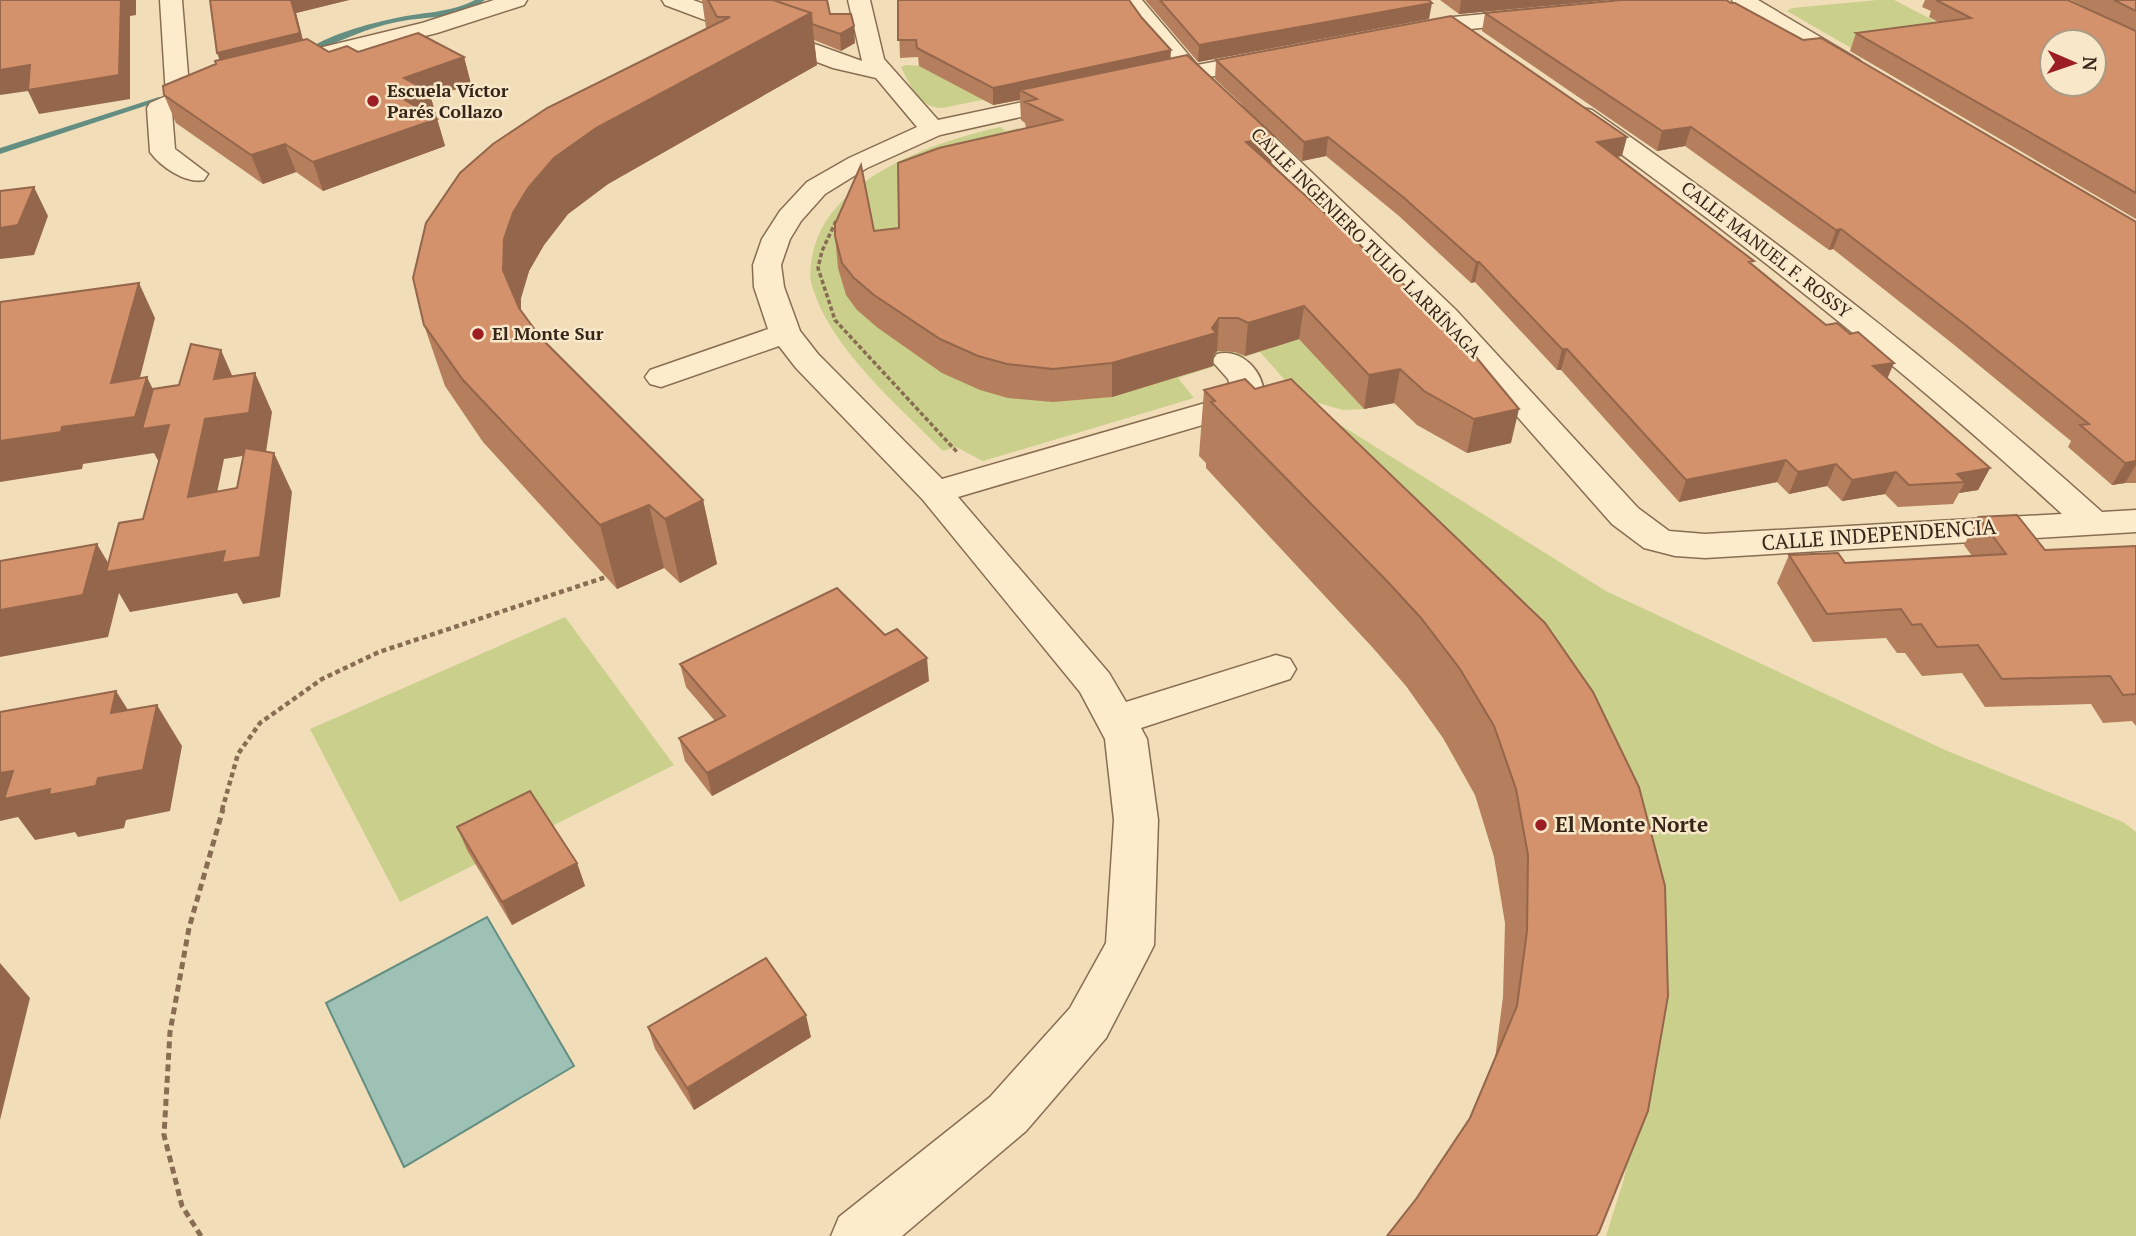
<svg xmlns="http://www.w3.org/2000/svg" width="2136" height="1236" viewBox="0 0 2136 1236" font-family="'PT Serif',serif">
	<style>
		.green { fill: #cacf8c }
		.water { fill: #9ec1b5; stroke: #658e82; stroke-width: 2 }
		.lines { fill: none; stroke-linecap: round; stroke-linejoin: round }
		.stream { fill: #658e82; fill-rule: evenodd }
		.minor-casing { stroke: #886d52; stroke-width: 3 }
		.path-far2 { stroke: #886d52; stroke-width: 3.5; stroke-dasharray: 4.5 2.5; stroke-linecap: butt }
		.path-far1 { stroke: #886d52; stroke-width: 4.5; stroke-dasharray: 5 3.5; stroke-linecap: butt }
		.path { stroke: #886d52; stroke-width: 5; stroke-dasharray: 7 4.5; stroke-linecap: butt }
		.minor { fill: #fceccc; fill-rule: evenodd }
		.wall { fill: #b57e5c }
		.shaded-wall { fill: #94664b }
		.building { fill: #d3926b; stroke: #94664b; stroke-width: 2; fill-rule: evenodd }
		.poi-dot { fill: #9c1e24; stroke: #f8e8c9; stroke-width: 2.5 }
		.labels { text-anchor: middle; stroke-width: 5; stroke-linejoin: round; paint-order: stroke }
		.far-poi-label { font-size: 18px; font-weight: bold; fill: #362619; stroke: #f8e8c9; text-anchor: start }
		.far-street-label { font-size: 18px; fill: #362619; stroke: #f8e8c9 }
		.street-label { font-size: 21px; fill: #362619; stroke: #f8e8c9 }
		.poi-label { font-size: 21px; font-weight: bold; fill: #362619; stroke: #f8e8c9; text-anchor: start }
	</style>
	<rect width="100%" height="100%" fill="#f1deb9"/>
	<path class="green" d="M1877 0H1894L1972 40 1858 52 1787 11 1792 8Z
		M906 65 924 66 1031 90 942 108C919 108 910 85 901 67Z
		M1000 127 1006 131 1018 128 1089 167 1297 325 1307 347 1364 409 1343 410 1315 402 1307 404 1606 591 1945 750 2123 822 2136 832V1236H1606L1624 1179 1643 1063 1305 403 1260 352 1178 378 1194 398 983 461 956 447 943 451C898 405 833 351 813 289 809 279 810 268 812 258 825 179 933 142 1000 127Z
		M565 617 674 765 400 902 310 729Z"/>
	<path class="water" d="M487 917 574 1066 404 1167 326 1003Z"/>
	<g class="lines">
		<path class="stream" d="M475 0H485C461 19 426 16 397 22 367 28 339 41 311 54L304 52C327 35 367 24 396 18 423 12 450 13 475 0Z
			M159 97 166 99 0 154V148Z"/>
		<defs>
			<path id="minor" d="M160 0H182L189 87 217 77 225 79 229 84 225 89 172 112 175 149 208 174 204 180C186 184 161 167 150 152L147 108 150 103 166 96Z
				M494 0H527L524 5 437 33 298 67 290 65 286 60 290 55 422 23Z
				M662 0H693L862 61 848 0H870L884 59 938 120 1070 92 1079 94 1082 99 1079 104 940 135 867 168 825 194 801 221 790 239 781 265 784 287 800 331 818 354 942 479 1226 397 1232 392 1228 379 1212 361 1217 354C1241 348 1263 370 1264 395L1250 411 958 497 1109 673 1126 702 1276 655 1290 659 1296 669 1290 679 1141 728 1147 739 1158 820 1154 945 1147 959 1106 1038 1026 1131 902 1236H831L839 1217 990 1097 1070 1008 1106 943 1114 820 1105 739 1080 692 923 500 796 368 779 346 661 387 650 384 645 377 650 370 768 329 754 287 753 265 762 239 780 211 807 182 849 158 917 127 876 78 833 68 665 5Z
				M1120 0H1142L1197 65 1266 52 1274 54 1278 59 1274 64 1266 66 1153 88 1145 86 1141 81 1145 76 1176 70 1144 34Z
				M1732 0H1758L1859 60 1863 65 1859 70H1843L1735 5Z
				M1535 9 1543 11 1546 16 1543 21 1453 31 1411 39 1403 37 1400 32 1403 27 1453 17Z
				M1234 105 1243 107 1456 310 1638 508 1669 531 1705 534 2062 514C1908 372 1744 242 1574 120L1571 115 1574 110 1583 108 1592 110C1770 234 1940 367 2102 512L2136 510V532L1705 558 1675 556 1644 548 1612 524 1434 322 1225 117 1222 112 1225 107Z"/>
		</defs>
		<use href="#minor" class="minor-casing"/>
		<path class="path-far2" d="M836 221 822 251 818 268 835 320 957 452"/>
		<path class="path-far1" d="M222 810 238 754 260 723 322 679 379 652 606 577"/>
		<path class="path" d="M201 1236 182 1206 164 1135 170 1032 189 928 223 809"/>
		<use href="#minor" class="minor"/>
	</g>
	<path class="wall" d="M210 0H349L296 13 303 40 329 52 464 57 471 84 431 98 445 146 323 191 296 172 263 184 176 123 164 95 216 64 220 60Z
		M702 0H827L830 14 855 43 841 51 814 40 817 65 608 184 568 214 544 245 529 271 521 298V311L541 338 703 500 717 564 680 583 664 568 617 589 483 442 445 386 424 325 706 28Z
		M898 0 1170 58 1271 164 1511 443 1467 453 1417 425 1394 403 1364 409 1299 339 1245 356 1235 352 1217 351 1214 355 1213 366 1112 397 1053 402 1008 398 980 390 942 373 878 328 857 310 846 295 838 268 835 236 899 228 1026 128 1025 123 1021 120 1020 100 993 105 919 66 918 57 900 58Z
		M1145 0H1429V19L1198 62Z
		M1440 0H1610L1459 14Z
		M1925 0H2068L2095 12 2071 0H2136V219L1850 51 1856 33 1938 22 1929 17 1931 11 1922 7Z
		M1731 3 2136 222V483H2125L2112 485 2068 447 2071 441 1953 344 1833 249 1829 250 1685 146 1657 151 1482 31 1485 13Z
		M1216 60 1622 156 1617 157 1752 265 1887 379 1990 468 1978 490 1959 493 1953 504 1898 507 1885 494 1842 501 1827 486 1789 494 1777 482 1679 502 1561 370H1557L1475 282 1471 283 1399 216 1326 156 1302 161 1215 79Z
		M1245 379 1665 886 1416 1199 1470 1118 1495 1059 1503 997 1505 923 1494 857 1475 795 1443 738 1406 686 1373 648 1206 468V463L1199 456 1204 390Z
		M1979 517 2045 550 2136 546V726L2132 721 2103 723 2091 704 1985 707 1962 673 1922 676 1905 653H1897L1886 638 1813 642 1777 583 1789 555 1845 563 1972 556 1964 545Z
		M885 635 929 681 712 796 685 761 679 738 715 721 686 687 680 664Z
		M457 827 577 863 585 886 512 925 467 850Z
		M648 1027 811 1037 694 1110 655 1049Z"/>
	<path class="shaded-wall" d="M121 0H136V15L130 16V99L39 114 28 91 0 95V70Z
		M291 0H349L296 13 305 49 223 69 217 53Z
		M1461 0H1610L1459 14Z
		M1432 3 1429 19 1198 62 1199 45Z
		M811 13 817 65 608 184 568 214 544 245 529 271 521 298V329L503 270 504 239 513 213 528 188 554 158 596 128Z
		M854 26 855 43 841 51 840 34Z
		M1171 50 1170 67 1020 90V100L993 105V88Z
		M464 57 471 84 431 98 445 146 323 191 313 162 404 78Z
		M1691 127 1685 146 1657 151 1662 131Z
		M1274 136 1271 167 1246 142Z
		M1328 137 1326 156 1302 161 1304 142Z
		M1627 137 1622 156 1592 161 1597 142Z
		M285 144 296 172 263 184 251 155Z
		M34 187 48 216 34 255 0 259V228Z
		M1841 229 1833 249 1829 250 1836 230Z
		M1476 262H1479L1475 282 1471 283Z
		M139 283 155 318 130 417 147 377 165 414 169 425 162 468 154 453 83 464 82 469 0 482V441L62 427 111 383Z
		M1304 306 1299 339 1245 356 1248 323Z
		M1219 318 1217 351 1214 355 1213 366 1112 397V363L1212 328Z
		M1562 349H1567L1561 370H1557Z
		M221 350 238 389 255 373 272 412 266 452 224 459 208 537 188 497Z
		M1894 363 1885 384 1873 366Z
		M1400 369 1394 403 1364 409 1369 375Z
		M1519 409 1511 443 1467 453 1474 419Z
		M274 453 292 492 280 597 243 604 237 593 130 612 119 593 108 637 0 657V610L97 544 113 571 225 551Z
		M1786 460 1777 482 1679 502 1686 480Z
		M2136 461V465L2125 483 2112 485 2125 463Z
		M1836 464 1827 486 1789 494 1798 472Z
		M1990 468 1978 490 1959 493 1965 482 1957 474Z
		M1896 472 1885 494 1842 501 1852 480Z
		M703 500 717 564 680 583 665 519Z
		M649 505 664 568 617 589 600 525Z
		M927 658 929 681 712 796 707 773Z
		M116 691 142 732 111 713Z
		M157 705 182 746 170 811 126 820 124 828 78 837 75 832 35 840 18 817 0 821V773L13 771 98 778Z
		M577 863 585 886 512 925 502 902Z
		M0 963 30 998 0 1120Z
		M806 1015 811 1037 694 1110 687 1088Z"/>
	<path class="building" d="M0 0H121L119 75 28 90 30 65 0 70Z
		M210 0H291L300 33 217 53Z
		M708 0H773L811 13 596 128 554 158 528 188 513 213 504 239 503 270 519 308 541 338 703 500 665 519 649 505 600 525 463 380 424 325 413 278 426 223 460 173 493 144 547 108 730 17H717Z
		M773 0H827L830 14H851L854 26 840 34 812 24 811 13Z
		M898 0H1129L1142 18 1171 50 993 88 917 48 916 40H898Z
		M1160 0H1429L1432 3 1199 45Z
		M1621 0H1726L1731 3H1735L1803 40 1821 38 2136 222V461L2125 463 2080 425 2089 424 1963 323 1841 229 1836 230 1691 127 1662 131 1485 13Z
		M1936 0H2068L2136 31V193L1856 33 1971 18ZM2052 42H2094V84H2052Z
		M2114 0H2136V11Z
		M1451 16 1627 137 1597 142 1754 261 1749 262 1826 325 1837 323 1850 334 1858 332 1894 363 1873 366 1990 468 1957 474 1965 482 1909 485 1896 472 1852 480 1836 464 1798 472 1786 460 1686 480 1567 349H1562L1479 262H1476L1403 197 1328 137 1304 142 1216 60Z
		M418 33 464 57 404 78 430 92 405 100 437 119 313 162 285 144 251 155 164 95 163 86 216 64 215 61 307 39 329 52 347 46 358 52Z
		M1187 55 1274 136 1246 142 1421 300 1471 351 1519 409 1474 419 1424 391 1400 369 1369 375 1304 306 1248 323 1238 318H1219L1212 328 1216 333 1112 363 1053 369 1007 364 978 356 940 339 874 295 854 278 842 263 835 236V224L861 165 874 231 899 228 898 163 939 148 1062 120 1025 102 1037 99 1020 90Z
		M34 187 18 225 0 228V191Z
		M139 283 111 383 147 377 135 417 62 427 61 432 0 441V302Z
		M191 344 221 350 214 379 255 373 249 413 205 419 188 497 237 488 245 448 274 453 260 557 222 563 225 551 106 572 119 523 143 519 169 425 142 429 153 389 179 385Z
		M1245 379 1255 389 1291 379 1545 623 1593 692 1639 787 1665 886 1668 996 1648 1111 1599 1232 1596 1236H1387L1416 1199 1470 1118 1517 1006 1527 931 1528 855 1516 789 1494 726 1460 669 1421 618 1386 580 1211 402 1215 401 1204 390Z
		M2017 515 2045 550 2136 546V694L2123 695 2110 676 2002 679 1978 645 1937 647 1921 624 1912 625 1901 609 1827 614 1789 555 1838 553 1845 563 2006 554 1979 517Z
		M97 544 83 595 0 610V561Z
		M837 588 885 635 897 629 927 658 707 773 679 738 725 716 680 664Z
		M116 691 111 713 157 705 143 770 98 778 96 786 49 795 50 789 4 799 13 771 0 773V712Z
		M530 791 577 863 502 902 457 827Z
		M766 958 806 1015 687 1088 648 1027Z"/>
	<g class="poi-dot">
		<circle cx="373" cy="101" r="7"/>
		<circle cx="478" cy="334" r="7"/>
		<circle cx="1541" cy="825" r="7"/>
	</g>
	<g class="labels">
		<g class="far-poi-label">
			<text x="387" y="97">Escuela Víctor<tspan x="387" dy="21">Parés Collazo</tspan></text>
			<text x="492" y="340">El Monte Sur</text>
		</g>
		<g class="far-street-label">
			<text transform="translate(1366 243) rotate(45)" y="6">CALLE INGENIERO TULIO LARRÍNAGA</text>
			<text transform="translate(1766 250) rotate(38)" y="6">CALLE MANUEL F. ROSSY</text>
		</g>
		<g class="street-label">
			<text transform="translate(1879 535) rotate(-4)" y="7">CALLE INDEPENDENCIA</text>
		</g>
		<g class="poi-label">
			<text x="1555" y="832">El Monte Norte</text>
		</g>
	</g>
	<g transform="translate(2073 63) rotate(92)"><circle r="33" fill="#f8e8c9" stroke="#aa9a83" stroke-width="2"/>
	<path d="M0-5L12 26L0 18L-12 26Z" fill="#9c1e24"/>
	<text y="-10" font-size="19" font-weight="bold" text-anchor="middle" fill="#362619">N</text>
	</g>
</svg>
